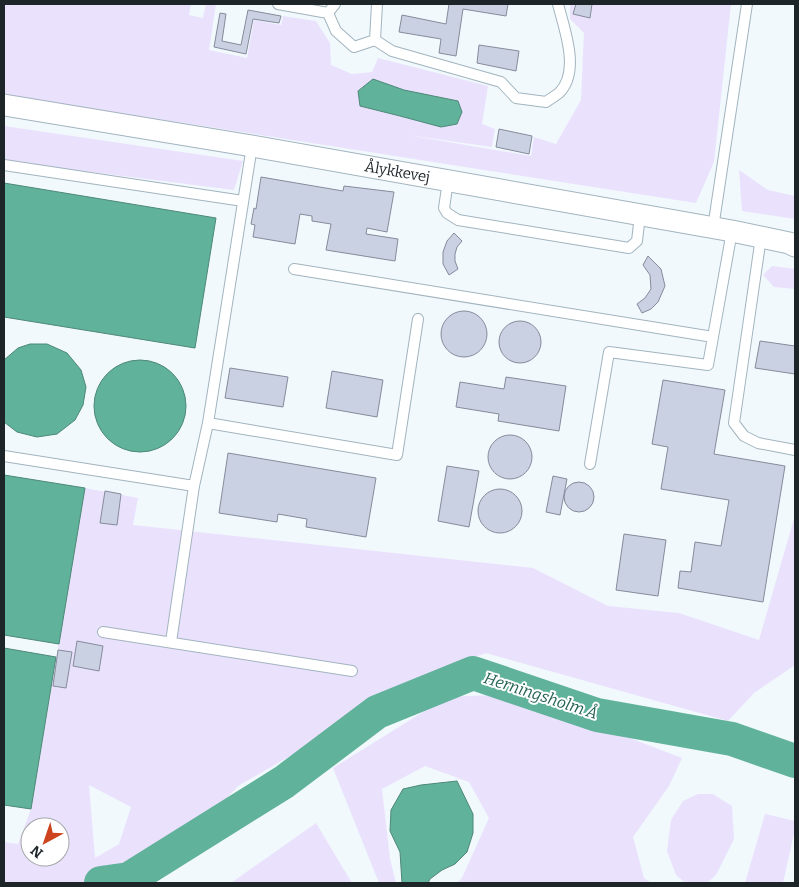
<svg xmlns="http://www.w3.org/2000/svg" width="799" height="887" viewBox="0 0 799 887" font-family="Bitter,serif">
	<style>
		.green { fill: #eae1fd; fill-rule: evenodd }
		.water { fill: #61b29a; stroke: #4d8878 }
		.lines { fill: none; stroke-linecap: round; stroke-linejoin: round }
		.river { stroke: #61b29a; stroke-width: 34 }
		.building { fill: #cad1e3; stroke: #858b9b }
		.service-casing { stroke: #a2b4bf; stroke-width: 12 }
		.minor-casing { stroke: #a2b4bf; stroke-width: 23 }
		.service { stroke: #fff; stroke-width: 10 }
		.minor { stroke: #fff; stroke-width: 21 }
		.labels { text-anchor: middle; stroke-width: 4; stroke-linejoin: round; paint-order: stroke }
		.street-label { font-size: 15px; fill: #1e2529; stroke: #fff }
		.water-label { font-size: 16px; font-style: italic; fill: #236251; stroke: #fff }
	</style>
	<rect width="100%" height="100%" fill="#f1f9fd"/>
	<path class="green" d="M4 4H191L189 15 203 18 206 4H216L209 50 247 58 254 20 281 25 283 16 316 21 330 43 331 65 352 74 372 72 378 58 488 86 482 124 495 129 492 147 407 135 531 156 534 137 556 144 581 100 584 33 570 19V4H731L714 162 696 203 4 95Z
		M4 126 243 161 234 190 4 161Z
		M739 170 768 190 795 196V219L742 211Z
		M772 266 795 269V289L774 287 763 275Z
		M85 488 138 498 133 525 533 568 608 606 679 613 759 640 795 515V665L754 693 728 721 486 653 401 684 332 732 238 786 150 883H4V842L18 844 31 809ZM89 785 131 807 119 844 95 858ZM30 827H60V857H30Z
		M514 694 682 758 669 786 633 837 644 878 652 883H457L462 878 489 818 469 782 425 766 382 789 390 859 396 883H379L333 768 447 697Z
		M698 794H713L732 806 734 839 716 875 707 883H686L676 875 667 851 671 820 683 801Z
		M765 814 795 821V829L783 883H745Z
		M316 823 352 883H231Z"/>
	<path class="water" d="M373 79 404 90 458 101 462 112 457 124 441 127 400 116 360 106 358 91Z
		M4 183 216 218 195 348 4 317Z
		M30 344H47L67 353 81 370 86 387 83 405 75 420 57 434 37 437 17 432 4 422V360L18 348Z
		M94 406a46 46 0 1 1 92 0a46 46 0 1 1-92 0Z
		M4 475 85 488 59 644 4 635Z
		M4 648 56 657 31 809 4 805Z
		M457 781 473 814V833L467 852 455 864 442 870 430 879 428 883H402L400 852 390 831 391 810 403 789 421 785Z"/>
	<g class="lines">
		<path class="river" d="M101 883 129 879 284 782 377 712 473 673 597 715 732 739 795 761"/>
	</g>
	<path class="building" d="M449 4H508L506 16 463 9 456 56 439 53 441 39 399 32 402 15 446 24Z
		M576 4H592L590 18 573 14Z
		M248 10 281 16 279 23 253 19 246 54 214 47 220 13 226 14 222 41 241 45Z
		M479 45 519 51 516 71 477 63Z
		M499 129 532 136 529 154 496 147Z
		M261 177 343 191 344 186 394 192 387 232 367 228 366 234 398 239 395 261 326 250 331 224 312 221V216L300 214 295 244 253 237 255 225 251 224 254 208 256 209Z
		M454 233 462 241 457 247 455 254V261L458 269 449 275 443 264V252L447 241Z
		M648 256 661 269 665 286 658 302 651 309 642 313 637 304 645 298 651 289 650 275 643 265Z
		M441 334a23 23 0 1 1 46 0a23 23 0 1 1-46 0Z
		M499 342a21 21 0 1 1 42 0a21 21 0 1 1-42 0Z
		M760 341 795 346V374L755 368Z
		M230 368 288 377 283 407 225 398Z
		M332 371 383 380 377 417 326 408Z
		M506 377 566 386 559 431 498 421 499 414 456 407 460 382 504 389Z
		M663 380 725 390 714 454 785 466 763 602 678 588 680 571 691 572 695 542 721 546 729 500 661 489 668 447 652 444Z
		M488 457a22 22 0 1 1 44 0a22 22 0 1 1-44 0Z
		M228 453 376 478 366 537 306 527 307 519 278 514 277 522 219 513Z
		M447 466 479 471 469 527 438 521Z
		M553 476 567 479 560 515 546 512Z
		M564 497a15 15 0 1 1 30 0a15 15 0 1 1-30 0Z
		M478 511a22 22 0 1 1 44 0a22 22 0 1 1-44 0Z
		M105 491 121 494 117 525 100 523Z
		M624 534 666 540 658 596 616 590Z
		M77 641 103 646 99 671 73 666Z
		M58 650 72 652 66 688 53 686Z"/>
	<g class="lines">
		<defs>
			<path id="service" d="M278 4 328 13
				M335 4 328 13 336 31 354 47 375 40 392 51 501 82 516 98 546 102C550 99 555 96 559 93 581 71 564 29 558 4
				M375 40 377 4
				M252 146 208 423 397 455 418 319
				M4 165 243 201
				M448 181 444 208 447 213 458 220 629 248 637 241 640 215
				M713 228 747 4
				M761 237 734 423 744 436 758 443 795 450
				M294 269 713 337
				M4 456 194 486 171 642
				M590 464 609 352 708 365 732 231
				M194 486 208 423
				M103 632 352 671"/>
			<g id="minor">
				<path id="s1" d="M4 105 252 146 732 231 789 243 795 246"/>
			</g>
		</defs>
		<use href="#service" class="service-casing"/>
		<use href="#minor" class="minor-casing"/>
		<use href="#service" class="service"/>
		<use href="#minor" class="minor"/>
	</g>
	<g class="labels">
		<g class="street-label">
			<text dy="5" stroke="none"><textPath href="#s1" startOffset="399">Ålykkevej</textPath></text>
		</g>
		<g class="water-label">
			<text transform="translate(541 695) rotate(18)" y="6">Herningsholm Å</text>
		</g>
	</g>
	<rect width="799" height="887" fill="none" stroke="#1e2529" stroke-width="10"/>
	<g transform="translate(45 842) rotate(220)"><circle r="24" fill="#ffffff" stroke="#a5a8a9"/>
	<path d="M0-4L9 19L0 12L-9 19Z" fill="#cc431d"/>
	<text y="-8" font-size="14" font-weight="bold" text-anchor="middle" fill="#1e2529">N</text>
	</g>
</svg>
